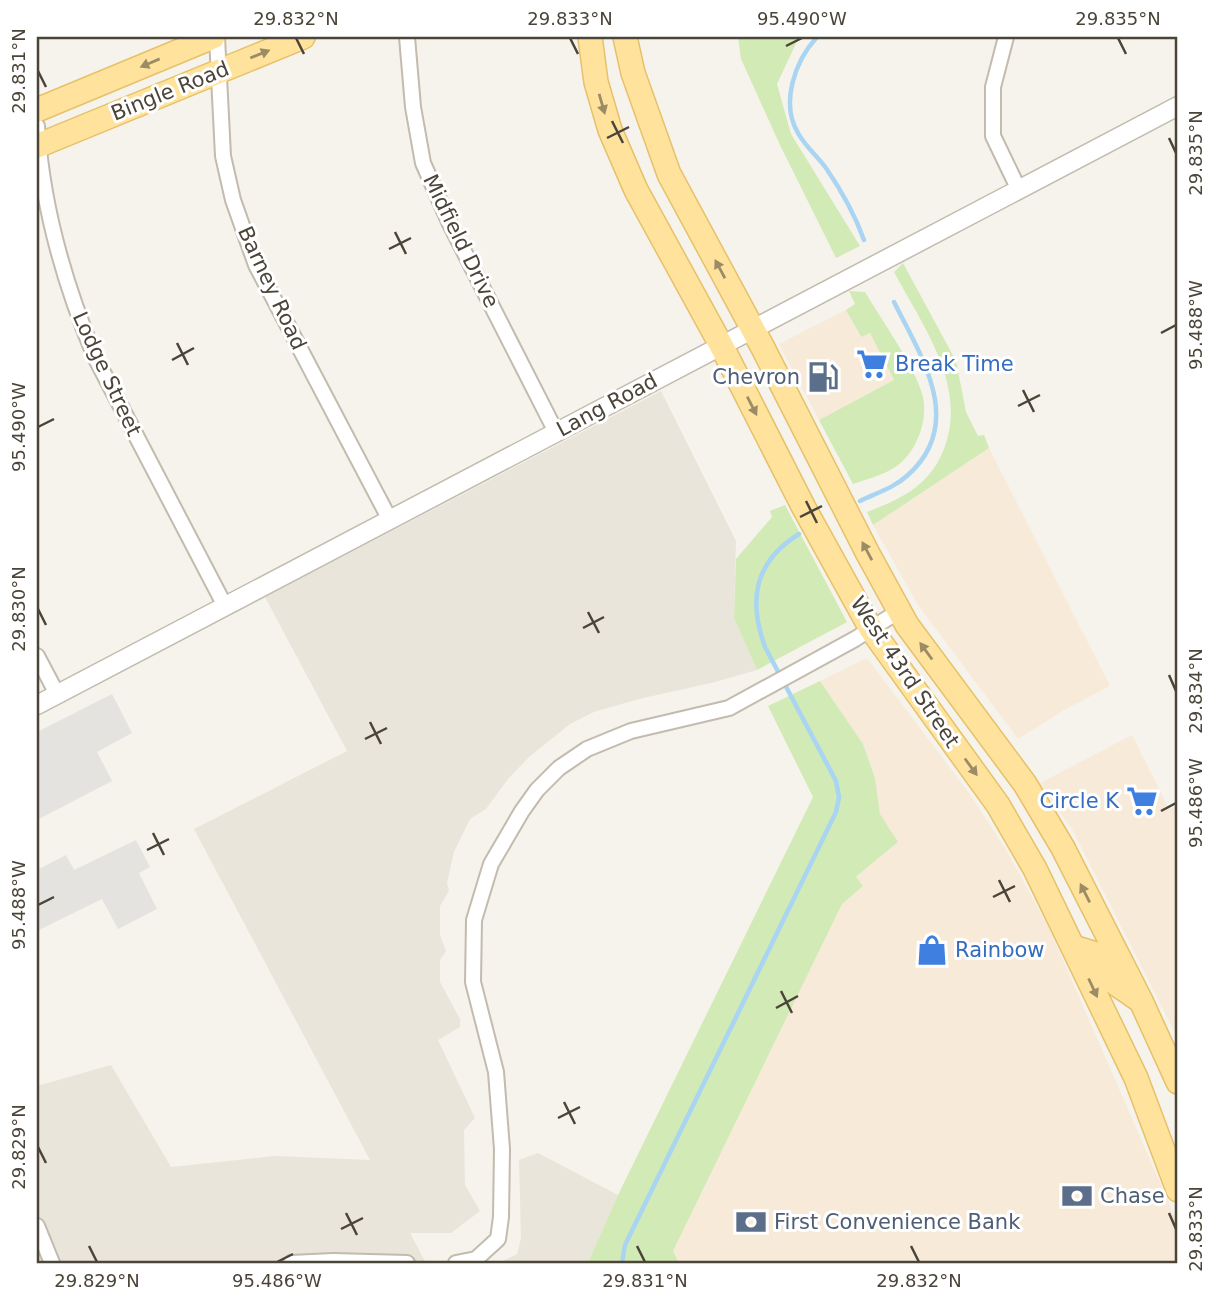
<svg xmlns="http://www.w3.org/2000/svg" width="1215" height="1300" viewBox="0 0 1215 1300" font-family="'DejaVu Sans',sans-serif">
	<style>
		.residential { fill: #eae5da }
		.commercial { fill: #f7ead8 }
		.green { fill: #d2eab5 }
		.parking { fill: #e5e3e0 }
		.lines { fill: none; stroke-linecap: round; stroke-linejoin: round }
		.stream { stroke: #a9d4f2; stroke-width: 4.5 }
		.minor-casing { stroke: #c2bbae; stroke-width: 18 }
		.tertiary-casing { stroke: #c2bbae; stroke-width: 21 }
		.primary-casing { stroke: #e6c16a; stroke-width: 26 }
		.minor { stroke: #fff; stroke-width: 14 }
		.tertiary { stroke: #fff; stroke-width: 18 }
		.primary { stroke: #ffe39c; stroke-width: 23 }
		.oneway { fill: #9c8c66 }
		.ticks { fill: none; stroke: #4b4439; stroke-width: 2.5 }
		.labels { text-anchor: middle; stroke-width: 6; stroke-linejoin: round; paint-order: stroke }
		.street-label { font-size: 21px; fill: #4b4439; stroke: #fff }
		.shop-label { font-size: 21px; fill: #366cbe; stroke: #fff; text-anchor: start }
		.service-label { font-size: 21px; fill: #4e5e75; stroke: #fff; text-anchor: start }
		.neatline { fill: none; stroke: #4b4439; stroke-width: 2.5 }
		.ticks-label { font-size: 18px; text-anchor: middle; fill: #4b4439 }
	</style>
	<rect width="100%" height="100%" fill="#f6f3ec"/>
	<path class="residential" d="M661 391 736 541 734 618 757 670 715 682 639 699 594 712 570 724 529 757 508 779 486 809 470 819 454 852 447 883 449 891 440 906V935L446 951 440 960V982L460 1019V1027L438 1040 475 1118 464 1130 465 1185 480 1211 451 1233H410L426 1263H37V1086L111 1065 171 1167 274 1156 370 1160 194 829 347 751 265 597Z
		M538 1153 618 1195 589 1260 590 1263H499L517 1254 521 1238 519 1160Z"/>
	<path class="commercial" d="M846 310 860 337 870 333 894 380 819 420 779 344Z
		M989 448 1110 686 1064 710 1018 739 918 605 873 525Z
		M867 658 969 793 1005 848 1049 928 1178 1224V1263H678L673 1251 842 904 863 886 856 878 898 842 880 814 875 778 863 744 820 681Z
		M1132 735 1169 809 1174 807 1178 815V1039L1073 831 1040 783Z"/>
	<path class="green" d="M738 37H799L777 84 791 134 860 246 836 258 780 145 741 59Z
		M903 263 956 361 966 412 978 436 984 435 989 448 873 525 867 512C902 499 932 484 945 446 967 384 922 325 894 272Z
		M849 291 865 292C881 319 916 368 923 397 928 420 917 451 898 465 885 475 867 479 853 484L819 420 894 380 870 333 861 337 846 310 855 304Z
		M785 505 847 622 757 670 734 618 736 559 772 517 770 511Z
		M820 681 863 744 875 778 880 814 898 842 856 877 863 886 842 904 673 1251 679 1263H590L589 1260 618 1195 813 797 768 706Z"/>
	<path class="parking" d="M112 694 132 733 97 752 112 781 37 820V732Z
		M136 840 150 867 139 873 157 909 118 929 102 899 37 931V870L66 855 74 870Z"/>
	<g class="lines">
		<path class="stream" d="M817 37C795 61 780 103 798 133 805 146 817 156 826 168 841 190 855 215 864 240
			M860 501C876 493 894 488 908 475 966 423 921 356 894 302
			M622 1263 625 1245 836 812 839 797 836 781 765 647C748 600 754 562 799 534"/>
		<defs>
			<path id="minor" d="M217 37 223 156 233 200 256 265 390 520
				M407 37 413 107 423 163 450 224 556 432
				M1006 37 993 87V136L1019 190
				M37 126C42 206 64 283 95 357L225 606
				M37 656 57 694
				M37 1226 52 1263
				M291 1263 333 1261 407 1263
				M456 1263 476 1259 498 1239 501 1217 502 1149 496 1072 473 982 474 920 491 864 522 811 537 790 559 768 587 749 631 731 729 708 855 639 899 611"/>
			<path id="tertiary" d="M37 705 1178 106"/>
			<path id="primary" d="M590 37 596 82 610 130 636 190 721 345 804 508 871 629 998 805 1035 869 1136 1078 1178 1190
				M625 37 633 73 669 174 763 348 867 552 907 625 1025 784 1063 848 1141 1001 1178 1082
				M37 110 213 37
				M37 146 303 37
				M1073 947 1096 954 1112 981 1138 999"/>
		</defs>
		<use href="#minor" class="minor-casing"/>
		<use href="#tertiary" class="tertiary-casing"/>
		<use href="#primary" class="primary-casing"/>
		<use href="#minor" class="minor"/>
		<use href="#tertiary" class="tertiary"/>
		<use href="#primary" class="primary"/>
	</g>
	<defs><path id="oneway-solid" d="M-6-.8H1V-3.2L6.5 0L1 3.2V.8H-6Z" transform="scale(1.75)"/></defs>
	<g class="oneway">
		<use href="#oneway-solid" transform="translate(260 54) rotate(-22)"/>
		<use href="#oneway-solid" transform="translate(150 63) rotate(157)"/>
		<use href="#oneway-solid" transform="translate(602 104) rotate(74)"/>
		<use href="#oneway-solid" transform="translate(720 269) rotate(-118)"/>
		<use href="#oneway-solid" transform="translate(752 406) rotate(63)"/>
		<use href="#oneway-solid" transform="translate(867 551) rotate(-118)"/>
		<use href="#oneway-solid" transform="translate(926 651) rotate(-126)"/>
		<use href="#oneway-solid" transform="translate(971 767) rotate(54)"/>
		<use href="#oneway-solid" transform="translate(1085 893) rotate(-117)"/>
		<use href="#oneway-solid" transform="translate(1093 988) rotate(65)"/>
	</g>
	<path class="ticks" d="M296 38 304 54M570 38 578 54M1118 38 1126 54M786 46 802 38M38 71 46 87M612 121 623 143M607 138 629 127M1169 138 1176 153M395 232 406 254M389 249 411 238M1161 333 1176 325M177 343 188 365M172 360 194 348M1023 390 1034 412M1018 406 1040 395M38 427 54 419M806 501 817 523M800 517 822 506M38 609 46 625M588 612 599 633M583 628 604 617M1169 675 1176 691M370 722 381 744M365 739 387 728M1161 811 1176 803M153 833 164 855M147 850 169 839M999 880 1010 902M993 897 1015 886M38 905 54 897M781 991 792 1013M776 1008 798 996M564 1102 575 1124M558 1118 580 1107M38 1147 46 1163M346 1213 357 1235M1169 1213 1176 1229M341 1229 363 1218M89 1246 97 1262M637 1246 645 1262M911 1246 919 1262M277 1262 293 1254"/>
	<defs>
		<symbol id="supermarket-bare" viewBox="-9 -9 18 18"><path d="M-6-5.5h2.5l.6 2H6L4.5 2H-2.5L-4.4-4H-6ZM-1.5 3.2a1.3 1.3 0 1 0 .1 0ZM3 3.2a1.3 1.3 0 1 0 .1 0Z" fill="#3f7fe0" stroke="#fff" stroke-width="2.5" paint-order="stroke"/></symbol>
		<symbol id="fuel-bare" viewBox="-9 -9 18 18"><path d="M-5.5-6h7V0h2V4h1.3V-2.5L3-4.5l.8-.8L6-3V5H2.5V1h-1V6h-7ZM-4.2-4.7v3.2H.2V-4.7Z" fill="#5c6f8a" stroke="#fff" stroke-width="2.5" paint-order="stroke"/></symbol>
		<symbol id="shop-bare" viewBox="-9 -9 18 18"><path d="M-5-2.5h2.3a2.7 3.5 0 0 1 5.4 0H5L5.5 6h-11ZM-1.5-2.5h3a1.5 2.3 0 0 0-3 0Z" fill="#3f7fe0" stroke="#fff" stroke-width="2.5" paint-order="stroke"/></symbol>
		<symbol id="bank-bare" viewBox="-9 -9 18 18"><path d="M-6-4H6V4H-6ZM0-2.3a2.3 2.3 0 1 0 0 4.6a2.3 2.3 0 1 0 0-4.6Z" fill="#5c6f8a" stroke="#fff" stroke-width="2.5" paint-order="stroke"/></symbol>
	</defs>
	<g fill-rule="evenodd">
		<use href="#supermarket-bare" x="850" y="342" width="44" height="44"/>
		<use href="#fuel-bare" x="801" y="355" width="44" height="44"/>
		<use href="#supermarket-bare" x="1120" y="779" width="44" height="44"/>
		<use href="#shop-bare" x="910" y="928" width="44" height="44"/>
		<use href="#bank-bare" x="1055" y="1174" width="44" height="44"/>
		<use href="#bank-bare" x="729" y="1200" width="44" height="44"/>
	</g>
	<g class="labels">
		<g class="street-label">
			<text transform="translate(170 91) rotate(-22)" y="7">Bingle Road</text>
			<text transform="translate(461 241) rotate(64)" y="7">Midfield Drive</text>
			<text transform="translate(272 288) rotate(65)" y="7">Barney Road</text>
			<text transform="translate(107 374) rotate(65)" y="7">Lodge Street</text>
			<text transform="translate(607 405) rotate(-28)" y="7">Lang Road</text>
			<text transform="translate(905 672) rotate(56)" y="7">West 43rd Street</text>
		</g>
		<g class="shop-label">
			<text x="895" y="371">Break Time</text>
			<text x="1119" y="808" text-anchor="end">Circle K</text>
			<text x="955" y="957">Rainbow</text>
		</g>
		<g class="service-label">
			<text x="800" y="384" text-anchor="end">Chevron</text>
			<text x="1100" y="1203">Chase</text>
			<text x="774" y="1229">First Convenience Bank</text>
		</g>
	</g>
	<rect width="1215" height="1300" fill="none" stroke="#ffffff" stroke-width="77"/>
	<rect x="38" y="38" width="1138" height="1224" class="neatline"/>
	<g class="ticks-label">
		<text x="296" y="25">29.832°N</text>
		<text x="570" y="25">29.833°N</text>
		<text x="802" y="25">95.490°W</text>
		<text x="1118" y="25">29.835°N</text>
		<text transform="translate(19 71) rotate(-90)" y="6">29.831°N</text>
		<text transform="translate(1196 153) rotate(-90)" y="6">29.835°N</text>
		<text transform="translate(1196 325) rotate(-90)" y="6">95.488°W</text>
		<text transform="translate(19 427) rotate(-90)" y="6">95.490°W</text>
		<text transform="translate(19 609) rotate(-90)" y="6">29.830°N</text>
		<text transform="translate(1196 691) rotate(-90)" y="6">29.834°N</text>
		<text transform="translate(1196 803) rotate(-90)" y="6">95.486°W</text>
		<text transform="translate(19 905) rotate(-90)" y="6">95.488°W</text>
		<text transform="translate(19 1147) rotate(-90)" y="6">29.829°N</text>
		<text transform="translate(1196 1229) rotate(-90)" y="6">29.833°N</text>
		<text x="97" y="1287">29.829°N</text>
		<text x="277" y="1287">95.486°W</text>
		<text x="645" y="1287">29.831°N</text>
		<text x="919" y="1287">29.832°N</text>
	</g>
</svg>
